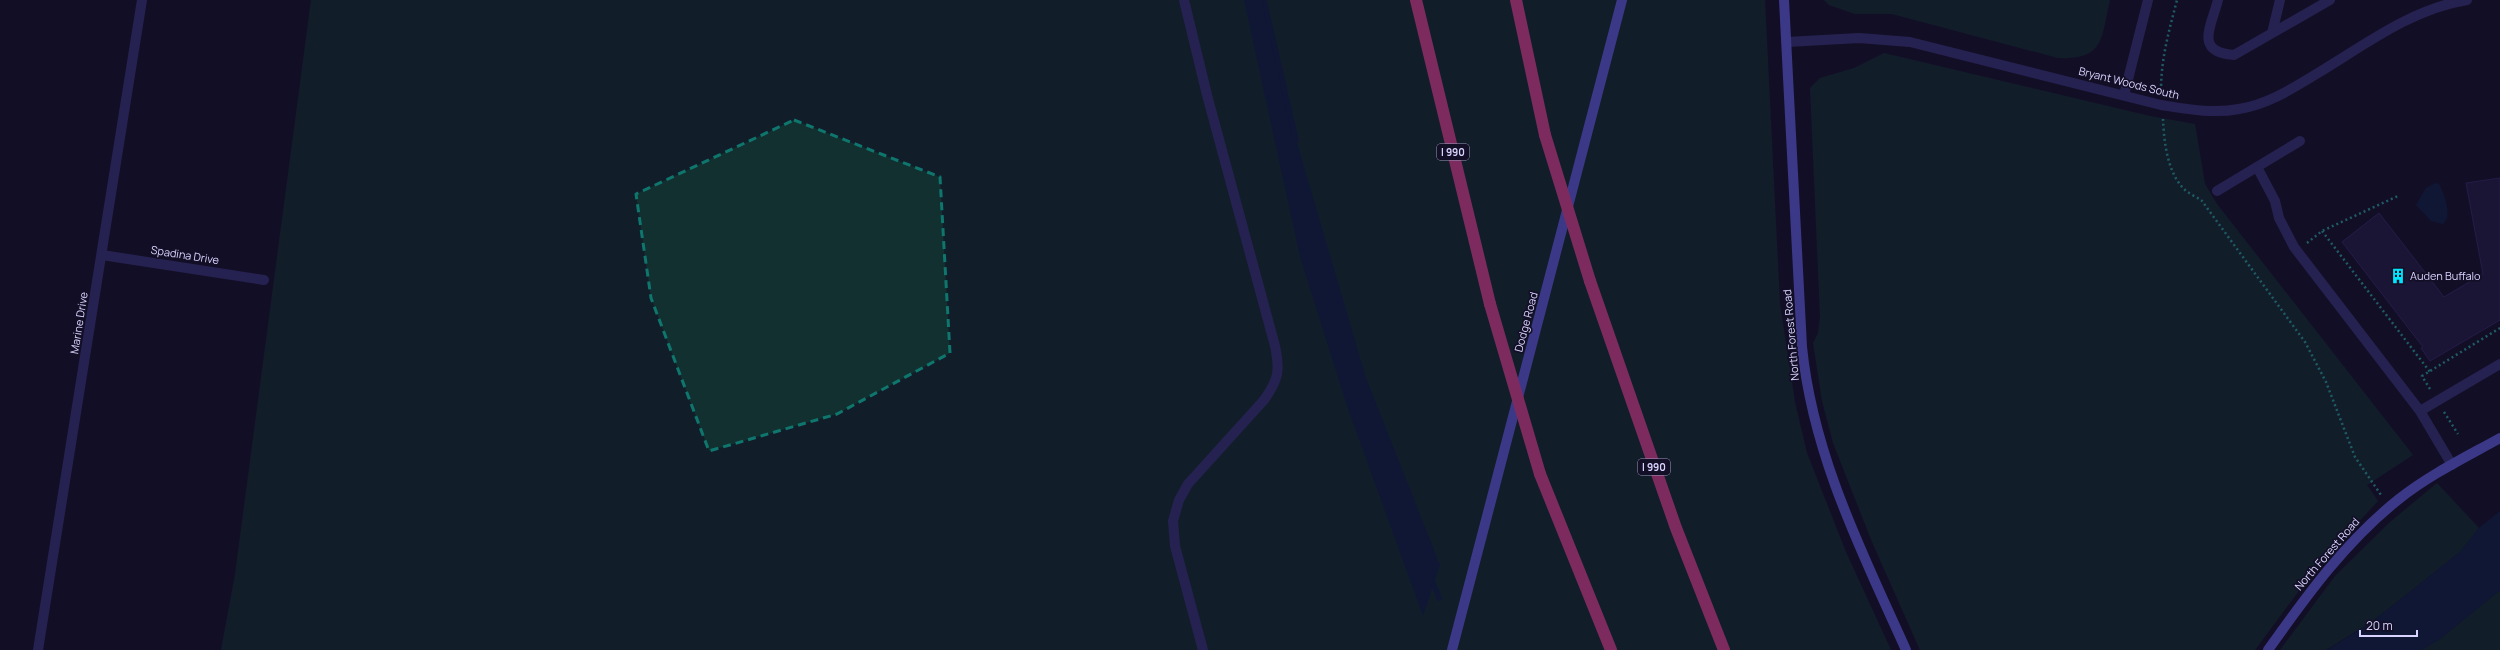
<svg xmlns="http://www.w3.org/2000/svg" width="2500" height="650" viewBox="0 0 2500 650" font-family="Manrope,sans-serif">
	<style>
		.green { fill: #12302f }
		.water { fill: #0c2248 }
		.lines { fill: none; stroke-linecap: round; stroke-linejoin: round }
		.stream { stroke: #0c2248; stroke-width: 5.5 }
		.building { fill: #241b47; stroke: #3b2d73 }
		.path { stroke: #2fb8b0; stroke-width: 2.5; stroke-dasharray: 2 3; stroke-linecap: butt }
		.lane { stroke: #3d3a85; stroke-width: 10 }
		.street { stroke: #3d3a85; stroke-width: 10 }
		.secondary { stroke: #6f6bff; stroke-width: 10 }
		.highway { stroke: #ff4fa3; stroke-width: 12 }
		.highway-bridge { stroke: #ff4fa3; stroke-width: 12 }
		.marked { fill: none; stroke: #0f766e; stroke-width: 3; stroke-dasharray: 8 5; stroke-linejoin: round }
		.labels { text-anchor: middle; stroke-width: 3.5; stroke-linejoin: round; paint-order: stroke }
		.shield { fill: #130f26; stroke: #9e99be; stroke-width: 1 }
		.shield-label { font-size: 10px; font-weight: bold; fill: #d9d4ff }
		.street-label { font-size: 11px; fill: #d9d4ff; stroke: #130f26 }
		.poi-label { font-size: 11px; fill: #d9d4ff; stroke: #130f26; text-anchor: start }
	</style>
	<rect width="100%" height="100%" fill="#130f26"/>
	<path class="green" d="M311 0H1765L1780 304 1795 402 1807 453 1846 552 1891 650H221L235 574Z
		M1824 0H2110C2101 38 2105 60 2058 58L1892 14H1855L1829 5Z
		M1884 53 2150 116 2195 124 2205 184 2217 204 2413 455 2367 485 2378 501 2315 569 2255 650H1920L1872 542 1833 443 1822 401 1813 343 1818 333 1820 317 1810 88 1820 78 1854 68Z
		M2437 483 2479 528 2460 552 2373 621 2326 650H2280L2335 576 2390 522Z
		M2500 590V650H2421L2440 639Z"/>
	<path class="water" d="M1244 0H1264L1295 136 1366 378 1440 565 1423 616 1348 409 1300 257Z
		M2435 183 2439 184C2444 194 2449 207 2447 218L2443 224 2431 221 2416 205 2426 188Z
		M2500 511V590L2440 639 2421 650H2327L2372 622 2460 552 2479 528Z"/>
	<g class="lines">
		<path class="stream" d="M1264 0 1296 140
			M1431 577 1439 598"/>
	</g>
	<path class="building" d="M2500 178V320L2430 361 2421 348 2423 347 2342 242 2379 213 2444 297 2483 274 2466 183Z"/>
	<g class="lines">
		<path class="path" d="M2161 91C2161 58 2169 31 2177 0
			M2163 119C2164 141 2167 172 2184 189 2189 194 2197 197 2202 201L2305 342 2326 382 2355 457 2381 495
			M2322 231 2430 372
			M2307 243 2322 231 2398 196
			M2430 389 2422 376 2500 328
			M2444 412 2458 434"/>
		<path class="lane" d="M2218 0C2211 27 2194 52 2234 55L2330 0
			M2272 33 2280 0
			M2257 167 2275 201 2279 218 2294 247 2420 411 2452 465
			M2217 191 2300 141
			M2420 411 2500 364"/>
		<path class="street" d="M1184 0 1207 95 1275 346C1280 370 1279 379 1264 400L1188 484 1179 500 1173 521 1175 546 1203 650
			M1787 42 1859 38 1910 42 2161 105C2187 109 2213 114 2239 109 2266 105 2290 90 2313 76 2362 47 2410 9 2467 0
			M2124 95 2148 0
			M102 255 264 280
			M38 650 142 0"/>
		<path class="secondary" d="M1784 0 1802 347C1813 456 1862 552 1906 650
			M1452 650 1622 0
			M2268 650C2307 595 2346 541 2399 499 2429 475 2466 457 2500 438"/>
		<path class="highway" d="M1416 0 1490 304
			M1516 0 1545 135
			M1590 281 1676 528 1724 650
			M1540 474 1611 650"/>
		<path class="highway-bridge" d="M1545 135 1590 281
			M1490 304 1540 474"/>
	</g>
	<path d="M0 0H2500V650H0ZM794 120 940 177 950 353 837 414 709 451 651 298 636 194Z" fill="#130f26" fill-opacity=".55" fill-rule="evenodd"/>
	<path class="marked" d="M794 120 940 177 950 353 837 414 709 451 651 298 636 194Z"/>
	<defs>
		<symbol id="building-bare" viewBox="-9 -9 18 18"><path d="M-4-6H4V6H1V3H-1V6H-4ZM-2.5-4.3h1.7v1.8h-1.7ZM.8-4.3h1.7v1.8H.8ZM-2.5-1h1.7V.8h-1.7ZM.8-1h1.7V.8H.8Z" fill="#00e5ff" stroke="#130f26" stroke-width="2.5" paint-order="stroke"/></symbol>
	</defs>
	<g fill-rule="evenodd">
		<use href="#building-bare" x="2387" y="265" width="22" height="22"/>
	</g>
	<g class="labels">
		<g class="shield">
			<rect x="1437" y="144" width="32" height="16" rx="3"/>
			<rect x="1638" y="459" width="32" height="16" rx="3"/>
		</g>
		<g class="shield-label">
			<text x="1453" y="156">I 990</text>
			<text x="1654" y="471">I 990</text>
		</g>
		<g class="street-label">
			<text transform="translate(2129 83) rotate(14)" y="4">Bryant Woods South</text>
			<text transform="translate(185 255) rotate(9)" y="4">Spadina Drive</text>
			<text transform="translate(1526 322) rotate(-75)" y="4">Dodge Road</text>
			<text transform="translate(79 323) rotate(-81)" y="4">Marine Drive</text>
			<text transform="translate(1791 335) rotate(-95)" y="4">North Forest Road</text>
			<text transform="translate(2327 554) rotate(-49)" y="4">North Forest Road</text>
		</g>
		<g class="poi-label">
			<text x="2410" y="280">Auden Buffalo</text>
		</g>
	</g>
	<path d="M2360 630v6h57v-6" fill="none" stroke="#d9d4ff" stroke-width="2"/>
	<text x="2366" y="630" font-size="12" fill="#d9d4ff" stroke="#130f26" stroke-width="3" paint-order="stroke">20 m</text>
</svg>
